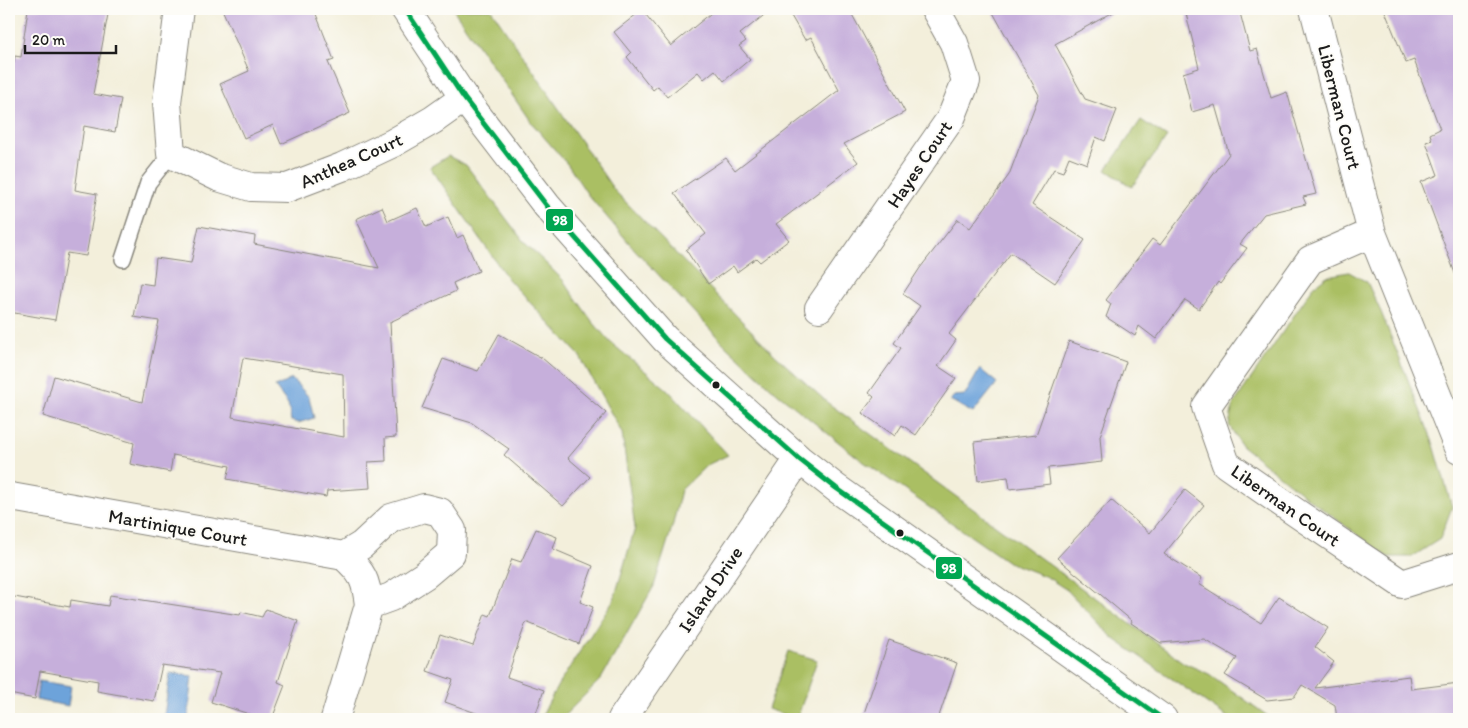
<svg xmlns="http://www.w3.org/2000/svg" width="1468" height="728" viewBox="0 0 1468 728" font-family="Itim,sans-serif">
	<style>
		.green { fill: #aabf63; stroke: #636e40 }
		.water { fill: #6da3da; stroke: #44607b }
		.building { fill: #c6afdb; fill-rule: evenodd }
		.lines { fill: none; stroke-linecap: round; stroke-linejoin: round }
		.service-casing { stroke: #88867c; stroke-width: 18 }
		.minor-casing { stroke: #88867c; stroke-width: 30 }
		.tertiary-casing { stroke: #88867c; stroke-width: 30 }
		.service { stroke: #fff; stroke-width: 15 }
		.minor { stroke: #fff; stroke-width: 28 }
		.tertiary { stroke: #fff; stroke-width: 28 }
		.bus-1-casing { stroke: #fdfcf7; stroke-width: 9 }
		.bus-1 { stroke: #00a651; stroke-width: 5 }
		.bus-dot { fill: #1c1c1c; stroke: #fdfcf7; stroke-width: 2 }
		.labels { text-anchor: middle; stroke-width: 4; stroke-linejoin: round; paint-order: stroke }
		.street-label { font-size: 19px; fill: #1c1c1c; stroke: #fdfcf7 }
		.line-badge { stroke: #fdfcf7; stroke-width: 2 }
		.badge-label { font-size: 14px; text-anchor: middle; font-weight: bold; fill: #fff }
	</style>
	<rect width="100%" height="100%" fill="#fdfcf7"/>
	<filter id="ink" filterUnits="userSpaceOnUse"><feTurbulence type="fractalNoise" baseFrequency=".02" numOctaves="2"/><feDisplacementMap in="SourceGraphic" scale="10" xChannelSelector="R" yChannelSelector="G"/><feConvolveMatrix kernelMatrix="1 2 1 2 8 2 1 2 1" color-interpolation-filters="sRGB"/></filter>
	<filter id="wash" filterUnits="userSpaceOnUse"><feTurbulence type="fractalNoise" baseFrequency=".0096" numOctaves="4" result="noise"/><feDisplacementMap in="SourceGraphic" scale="20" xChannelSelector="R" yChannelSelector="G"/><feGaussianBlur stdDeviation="1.12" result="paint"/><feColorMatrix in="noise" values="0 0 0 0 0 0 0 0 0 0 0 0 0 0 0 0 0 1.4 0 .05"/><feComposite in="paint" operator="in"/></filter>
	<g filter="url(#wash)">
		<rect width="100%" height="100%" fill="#f3efdb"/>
		<path class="green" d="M453 9H491L614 190 776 356 828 403 1184 663 1209 674 1272 719H1230L1113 638 1067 590 1047 577 1008 562 861 460 777 393 724 344 636 251 588 195 568 165 530 121Z
			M1141 120 1167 137 1132 187 1106 170Z
			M448 156 466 165 524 242 563 280 592 321 610 342 668 390 728 455 707 465 681 490 673 524 654 586 601 679 561 719H540L558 685 614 599 635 528 622 433 579 355 508 279 430 167Z
			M1349 272 1367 282 1381 312 1434 445 1452 507 1440 539 1412 557H1388L1314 503 1241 445 1229 425 1233 405 1314 286 1327 276Z
			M788 651 817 660 797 719 768 709Z"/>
		<path class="water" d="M980 369 997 383 973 413 950 400 954 396 965 395Z
			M292 379 309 397 314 418 298 423 291 421 288 404 275 387Z
			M170 673 193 676 188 719 164 716Z
			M39 681 71 686 68 706 36 700Z"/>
		<g id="blocks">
			<path class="building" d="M28 9H109L93 94 121 99 115 132 84 126 75 190 97 194 86 256 67 253 55 320 9 312V90L15 56 21 57Z
				M222 9H314L334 60 328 62 350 113 281 144 273 125 244 138 220 84 249 71Z
				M716 9H772L740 34 746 41 739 46 750 59 724 81 715 70 704 79 698 72 667 97 658 86 653 90 627 57 631 53 614 32 642 10 671 46Z
				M787 9H849L905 112 844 144 858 162 776 224 789 240 760 262 756 258 737 272 733 266 708 284 686 250 706 234 674 193 726 158 735 170 839 90 811 37 805 40Z
				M991 9H1119L1055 44 1085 99 1117 110 1105 141 1096 137 1087 164 1069 157 1063 172 1054 169 1032 205 1085 240 1055 283 1011 253 949 334 956 340 938 366 956 378 916 435 902 425 895 436 862 413 874 397 869 393 901 348 894 343 920 306 903 294 920 268 958 219 970 228 1009 175 1039 95Z
				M1185 9H1239L1250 51 1257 49 1271 98 1287 92 1316 194 1303 197 1306 204 1264 214 1240 244 1247 248 1220 284 1218 282 1199 309 1185 300 1156 339 1139 326 1135 336 1106 317 1111 304 1106 300 1152 239 1160 245 1229 154 1215 105 1192 112 1183 73 1199 68Z
				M1384 9H1459V276H1456L1421 182 1438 175 1426 142 1432 140 1430 134 1440 129 1414 60 1406 63Z
				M382 207 388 221 417 208 426 227 448 217 457 238 463 235 479 271 453 283 456 291 390 322 396 437 385 438 386 461 368 462 370 488 327 491 326 497 227 479 230 466 173 455 170 472 130 464 134 443 43 416 54 376 142 402 159 321 134 317 140 283 153 285 156 258 191 263 199 226 255 236 254 244 379 268 356 219ZM243 358 343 374 344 437 232 417Z
				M499 334 542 358 606 413 568 458 590 477 563 506 504 455 509 449 472 423 422 408 443 359 478 371Z
				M1069 341 1126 362 1100 436 1102 462 1048 468 1050 484 1010 489 1008 477 978 481 974 442 1036 435Z
				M1185 490 1204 505 1164 554 1202 578 1199 584 1261 623 1279 597 1328 628 1315 647 1334 662 1315 688 1409 676 1411 689 1459 683V719H1337L1335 705 1302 685 1294 697 1267 700 1225 675 1237 658 1204 639 1161 643 1131 623 1132 621 1057 558 1111 500 1150 533Z
				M536 529 557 537 553 549 593 566 580 602 593 607 579 644 526 622 507 677 544 690 534 719H493L445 702 453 680 427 671 440 635 473 646 485 614 490 616 512 559 521 562Z
				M110 595 240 615 241 612 262 617 266 609 298 621 278 682 285 685 272 719H265L211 702 220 673 162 665 154 701 97 691 98 681 40 671 35 699 9 694V596L70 607 71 600 108 606Z
				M889 640 957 663 938 719H862Z"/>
		</g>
	</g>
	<g filter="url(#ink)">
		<use href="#blocks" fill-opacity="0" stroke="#88867c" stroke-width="1"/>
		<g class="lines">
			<defs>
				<path id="service" d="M123 259 148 183 171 154"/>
				<path id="minor" d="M179 9 167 102 171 154 218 177 251 187 287 188 342 167 393 143 433 120 464 98
					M1314 9 1372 233 1459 450
					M1372 233 1310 260 1206 407 1226 464 1298 514 1402 584 1459 566
					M819 308 951 118 966 81 954 43 935 9
					M11 497 344 556C363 573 366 580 369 605L335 719
					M344 556 362 545 391 518 424 508 440 512 452 530 451 553 425 575 391 597 369 605"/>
				<path id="tertiary" d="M405 9 464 98 547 206 665 339 799 459 836 488 1163 719
					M622 719 799 459"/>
			</defs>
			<use href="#service" class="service-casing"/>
			<use href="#minor" class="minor-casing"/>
			<use href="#tertiary" class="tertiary-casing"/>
			<use href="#service" class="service"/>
			<use href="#minor" class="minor"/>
			<use href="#tertiary" class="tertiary"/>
			<defs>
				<path id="bus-1" d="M405 9 464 98 547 206 665 339 799 459 836 488 1163 719"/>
			</defs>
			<use href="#bus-1" class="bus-1-casing"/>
			<use href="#bus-1" class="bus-1"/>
		</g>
	</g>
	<g class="bus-dot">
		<circle cx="716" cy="385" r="4.5"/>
		<circle cx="900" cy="533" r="4.5"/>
	</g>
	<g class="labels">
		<g class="street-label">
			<text transform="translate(1340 107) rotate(76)" y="7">Liberman Court</text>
			<text transform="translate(351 160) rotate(-24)" y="7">Anthea Court</text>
			<text transform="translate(919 164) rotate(-56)" y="7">Hayes Court</text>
			<text transform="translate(1286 505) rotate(35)" y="7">Liberman Court</text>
			<text transform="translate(178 527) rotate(10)" y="7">Martinique Court</text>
			<text transform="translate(710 589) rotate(-56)" y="7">Island Drive</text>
		</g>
	</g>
	<g class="line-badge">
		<rect x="545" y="208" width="29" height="24" rx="5" fill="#00a651"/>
		<rect x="935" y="556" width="28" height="24" rx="5" fill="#00a651"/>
	</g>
	<g class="badge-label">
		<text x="560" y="225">98</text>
		<text x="949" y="573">98</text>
	</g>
	<rect width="1468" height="728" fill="none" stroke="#fdfcf7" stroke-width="30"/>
	<path d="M25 45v8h91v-8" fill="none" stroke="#1c1c1c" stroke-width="2.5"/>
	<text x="32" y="45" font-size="15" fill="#1c1c1c" stroke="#fdfcf7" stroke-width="4" paint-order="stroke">20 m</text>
</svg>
